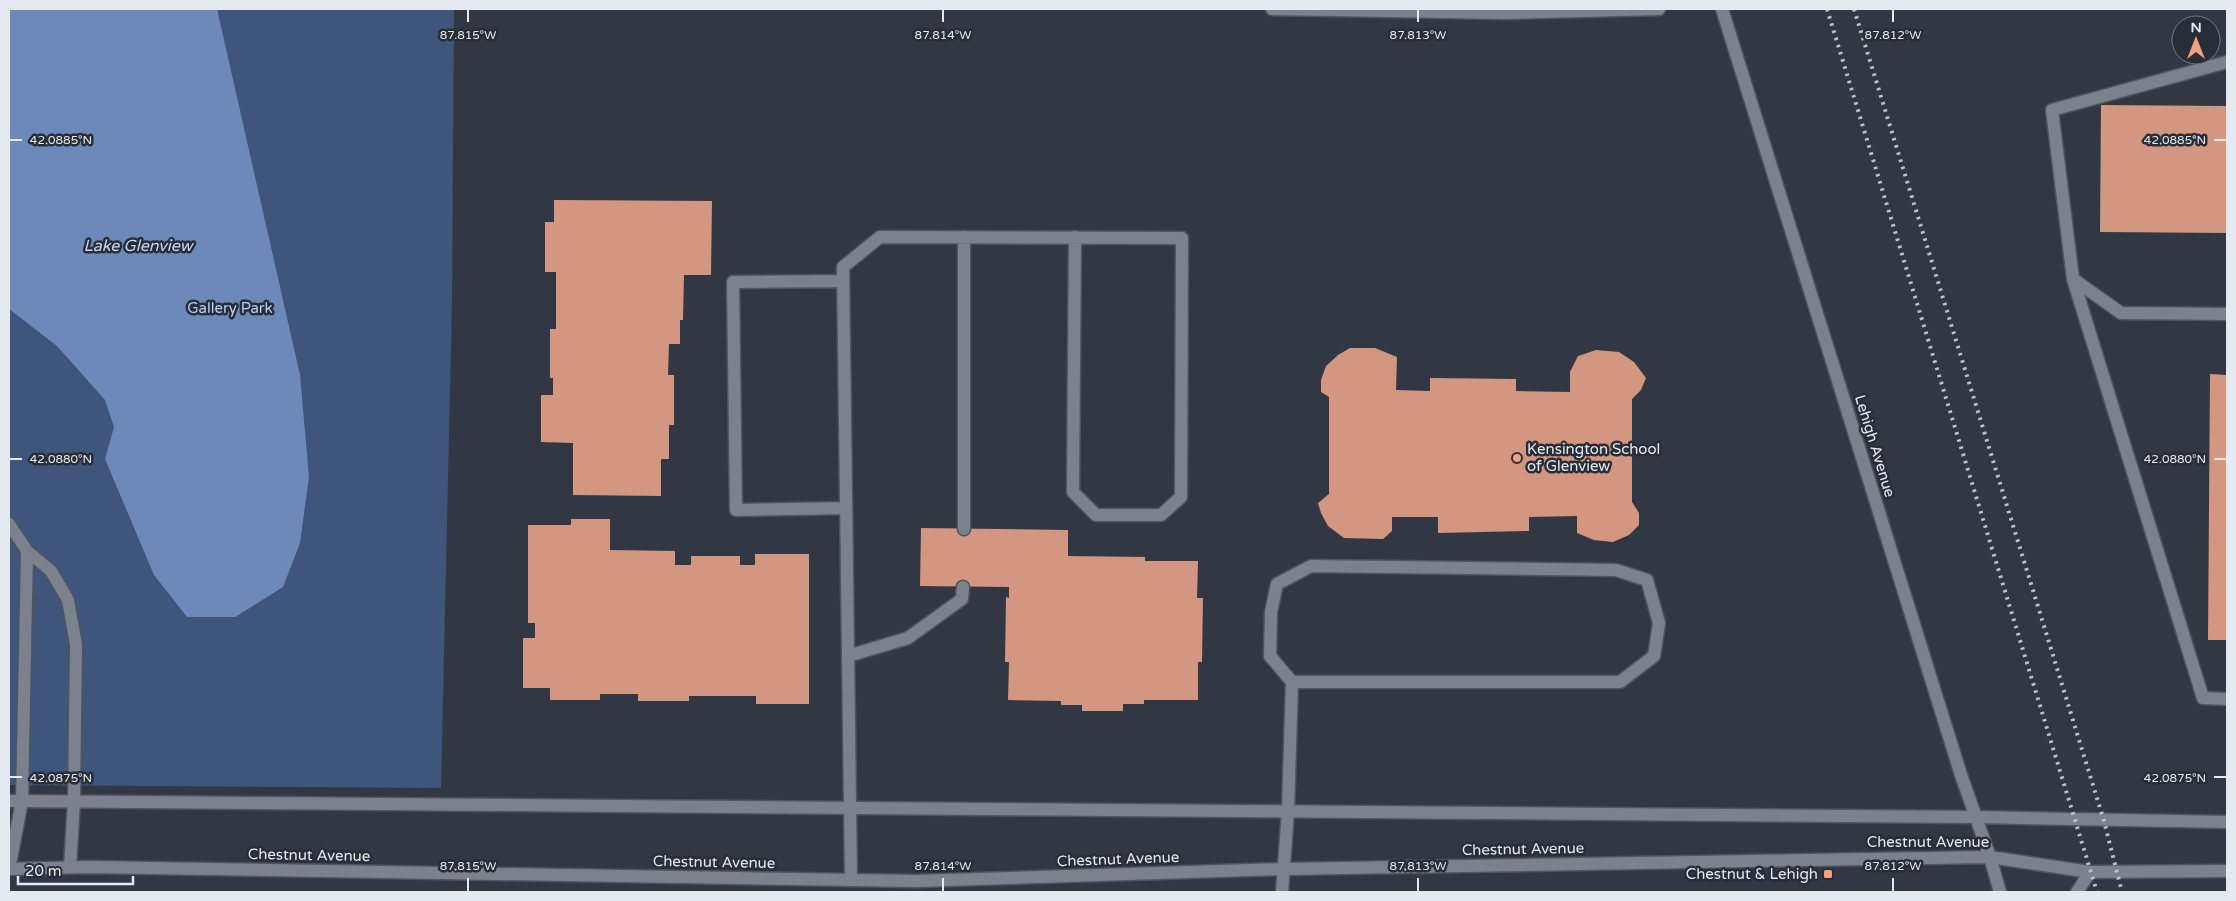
<svg xmlns="http://www.w3.org/2000/svg" width="2236" height="901" viewBox="0 0 2236 901" font-family="'Varela Round',sans-serif">
	<style>
		.green { fill: #3f557b }
		.water { fill: #6d89b9 }
		.building { fill: #d39680 }
		.lines { fill: none; stroke-linecap: round; stroke-linejoin: round }
		.lane-casing { stroke: #4f545d; stroke-width: 15 }
		.street-casing { stroke: #4f545d; stroke-width: 15 }
		.secondary-casing { stroke: #4f545d; stroke-width: 15 }
		.lane { stroke: #7b828e; stroke-width: 12 }
		.street { stroke: #7b828e; stroke-width: 12 }
		.secondary { stroke: #7b828e; stroke-width: 12 }
		.rail { stroke: #bdc1c9; stroke-width: 4; stroke-dasharray: 2.5 5; stroke-linecap: butt }
		.ticks { fill: none; stroke: #e5e9f0; stroke-width: 2 }
		.poi-dot { fill: #f3a081; stroke: #282e38; stroke-width: 2 }
		.labels { text-anchor: middle; stroke-width: 5; stroke-linejoin: round; paint-order: stroke }
		.park-label { font-size: 15px; fill: #b5cef9; stroke: #282e38 }
		.street-label { font-size: 15px; fill: #e5e9f0; stroke: #282e38 }
		.poi-label { font-size: 15px; fill: #e5e9f0; stroke: #282e38; text-anchor: start }
		.water-label { font-size: 16px; font-style: italic; fill: #c5d6f3; stroke: #282e38 }
		.ticks-label { font-size: 12px; text-anchor: middle; fill: #e5e9f0; stroke: #282e38; stroke-width: 5; stroke-linejoin: round; paint-order: stroke }
	</style>
	<rect width="100%" height="100%" fill="#323843"/>
	<path class="green" d="M9 9H454L452 301 441 788 9 785Z"/>
	<path class="water" d="M9 9H217L300 375 309 477 300 543 283 587 235 617H187L154 575 105 459 114 427 105 400 57 346 9 309Z"/>
	<path class="building" d="M2101 105 2227 106V233L2100 232Z
		M554 200 712 201 711 275H684L683 320H680V344H669L668 375H674V425H669V459H661V496L573 495V443L541 442V395H553V378H550V329H556V272H545V222H554Z
		M1350 348H1375L1397 357 1396 390 1430 391V378L1516 379V391L1570 392V372L1578 356 1596 350 1619 352 1634 362 1646 378 1641 390 1632 399V502L1639 513V525L1629 535 1613 542 1594 540 1577 533V516L1529 517V531L1438 533V517H1392V531L1383 539 1344 538 1328 526 1321 513 1318 503 1329 494V397L1321 392V380L1326 366 1338 355Z
		M2210 374 2227 375V640H2208Z
		M571 519H610V550L675 551V565H691V556H740V565H755V554H809V704H756V696H689V701H638V694H600V700H550V688H523V638H535V623H528V525H571Z
		M921 528 1068 530V556L1145 557V561H1198L1197 598H1203L1202 662H1198V700H1144V704H1123V711H1082V705H1061V701L1008 700 1009 662H1005L1006 597 1009 598V587L920 586Z"/>
	<g class="lines">
		<defs>
			<path id="lane" d="M1272 9 1505 13 1659 9
				M2227 62 2052 110 2073 279 2121 313 2227 314
				M964 237V529
				M2073 279 2203 698 2227 699
				M843 281 733 282 736 510 846 508
				M9 524 27 551 51 571 68 600 76 645 74 801 70 867
				M848 656 908 638 962 599 963 587
				M1288 811 1292 682 1270 656 1271 612 1277 584 1311 566 1616 570 1647 580 1659 623 1654 656 1620 682H1292
				M9 869 22 801 27 551
				M851 880 843 267 880 237 1182 238 1181 497 1161 515H1096L1073 492 1075 237"/>
			<path id="street" d="M1282 892 1288 811"/>
			<path id="secondary" d="M1722 9 1961 775 1990 857 2000 892
				M9 801 1975 817 2227 822
				M9 869 89 867 916 881 1283 869 1990 857 2090 872 2227 871
				M2077 892 2090 872"/>
		</defs>
		<use href="#lane" class="lane-casing"/>
		<use href="#street" class="street-casing"/>
		<use href="#secondary" class="secondary-casing"/>
		<use href="#lane" class="lane"/>
		<use href="#street" class="street"/>
		<use href="#secondary" class="secondary"/>
		<path class="rail" d="M1827 9 2097 892
			M1854 9 2104 821 2122 892"/>
	</g>
	<path class="ticks" d="M468 10V22M943 10V22M1418 10V22M1893 10V22M10 140H22M2214 140H2226M10 459H22M2214 459H2226M10 777H22M2214 777H2226M468 878V891M943 878V891M1418 878V891M1893 878V891"/>
	<g class="poi-dot">
		<circle cx="1517" cy="458" r="5"/>
		<rect x="1823" y="869" width="10" height="10" rx="2.5"/>
	</g>
	<g class="labels">
		<g class="park-label">
			<text x="230" y="313">Gallery Park</text>
		</g>
		<g class="street-label">
			<text transform="translate(1875 446) rotate(73)" y="5">Lehigh Avenue</text>
			<text x="1928" y="847">Chestnut Avenue</text>
			<text transform="translate(1523 849) rotate(-1)" y="5">Chestnut Avenue</text>
			<text transform="translate(309 855) rotate(1)" y="5">Chestnut Avenue</text>
			<text transform="translate(1118 859) rotate(-2)" y="5">Chestnut Avenue</text>
			<text transform="translate(714 862) rotate(1)" y="5">Chestnut Avenue</text>
		</g>
		<g class="poi-label">
			<text x="1527" y="454">Kensington School<tspan x="1527" dy="17">of Glenview</tspan></text>
			<text x="1818" y="879" text-anchor="end">Chestnut &amp; Lehigh</text>
		</g>
		<g class="water-label">
			<text x="138" y="251">Lake Glenview</text>
		</g>
	</g>
	<g class="ticks-label">
		<text x="468" y="39">87.815°W</text>
		<text x="943" y="39">87.814°W</text>
		<text x="1418" y="39">87.813°W</text>
		<text x="1893" y="39">87.812°W</text>
		<text x="61" y="144">42.0885°N</text>
		<text x="2175" y="144">42.0885°N</text>
		<text x="61" y="463">42.0880°N</text>
		<text x="2175" y="463">42.0880°N</text>
		<text x="61" y="782">42.0875°N</text>
		<text x="2175" y="782">42.0875°N</text>
		<text x="468" y="870">87.815°W</text>
		<text x="943" y="870">87.814°W</text>
		<text x="1418" y="870">87.813°W</text>
		<text x="1893" y="870">87.812°W</text>
	</g>
	<rect width="2236" height="901" fill="none" stroke="#e5e9f0" stroke-width="20"/>
	<g transform="translate(2196 40)"><circle r="24" fill="#282e38" stroke="#747982"/>
	<path d="M0-4L9 19L0 12L-9 19Z" fill="#f3a081"/>
	<text y="-8" font-size="14" font-weight="bold" text-anchor="middle" fill="#e5e9f0">N</text>
	</g>
	<path d="M18 876v8h115v-8" fill="none" stroke="#e5e9f0" stroke-width="2.5"/>
	<text x="25" y="876" font-size="15" fill="#e5e9f0" stroke="#282e38" stroke-width="4" paint-order="stroke">20 m</text>
</svg>
